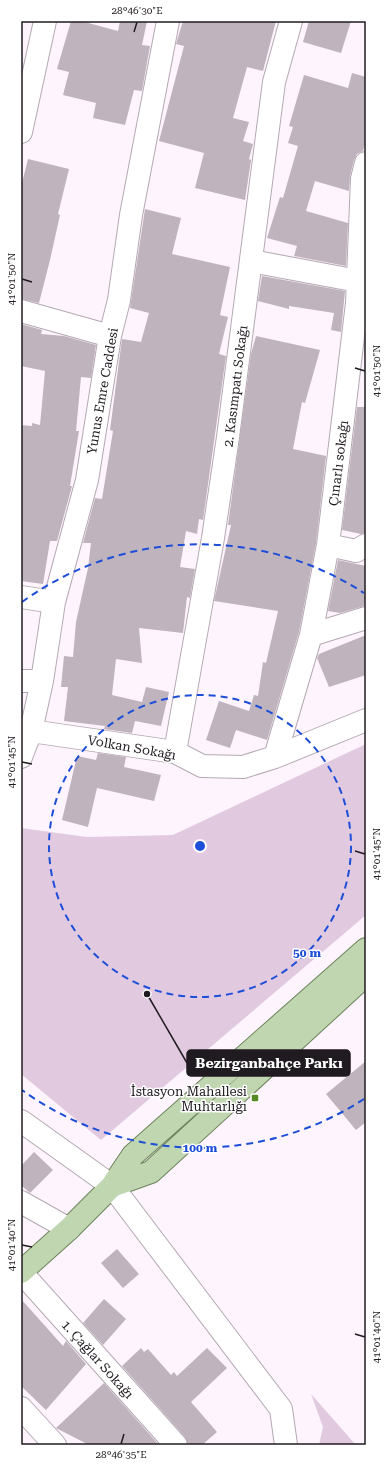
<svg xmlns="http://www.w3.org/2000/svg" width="387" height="1466" viewBox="0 0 387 1466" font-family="'Roboto Serif',serif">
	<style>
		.green { fill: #e1c9df }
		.building { fill: #bfb3be }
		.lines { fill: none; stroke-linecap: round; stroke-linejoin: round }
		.minor-casing { stroke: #b4a9b3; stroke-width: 24 }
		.major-casing { stroke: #6c835b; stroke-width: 24 }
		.minor { stroke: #fff; stroke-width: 22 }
		.major { stroke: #bfd6b0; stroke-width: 22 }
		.ticks { fill: none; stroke: #201b20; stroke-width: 1.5 }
		.ring { fill: none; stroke: #1d4ed8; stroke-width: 2; stroke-dasharray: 7 5 }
		.poi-dot { fill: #558a22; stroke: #fff; stroke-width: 1.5 }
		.labels { text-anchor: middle; stroke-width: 3; stroke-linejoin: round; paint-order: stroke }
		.street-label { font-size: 13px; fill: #201b20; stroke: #fff }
		.poi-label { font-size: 13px; fill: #201b20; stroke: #fff; text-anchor: end }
		.centre { fill: #1d4ed8; stroke: #fff; stroke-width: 2 }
		.ring-label { font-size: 12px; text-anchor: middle; font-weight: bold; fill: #1d4ed8; stroke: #fff; stroke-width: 3; stroke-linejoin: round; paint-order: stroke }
		.leader { fill: none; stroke: #201b20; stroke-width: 1.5 }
		.callout-dot { fill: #201b20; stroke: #fff; stroke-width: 1.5 }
		.callout { fill: #201b20; stroke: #201b20; stroke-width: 1.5 }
		.callout-label { font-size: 14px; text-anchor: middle; font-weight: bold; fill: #fff }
		.neatline { fill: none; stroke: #201b20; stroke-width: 1.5 }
		.ticks-label { font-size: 10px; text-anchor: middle; fill: #201b20 }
	</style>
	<rect width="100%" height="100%" fill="#fef4fd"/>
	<path class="green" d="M366 744V915L101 1140 21 1074V828L87 837 173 835Z
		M311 1394 356 1445H319L323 1427Z"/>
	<path class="building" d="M71 21H81L118 31 120 21H147L142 45 150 46 142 91 134 90 125 125 93 118 96 103 63 95 69 72 57 69Z
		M183 21H276L263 71 247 67 233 118 249 122 243 141 253 144 249 159 251 160 245 200 195 188 204 153 159 141 184 46 176 44Z
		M309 21H351L341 53 303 42Z
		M352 73 366 77V141L363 151 357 154 354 160 350 176 349 191 315 181 306 211 348 223 346 266 294 256 297 246 267 238 280 197 283 198 298 146 288 143 293 127 289 126 304 75 348 88Z
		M28 159 69 169 58 214 60 215 50 260 39 303 21 299V187Z
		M145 209 181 218 172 254 230 267 220 315 228 317 219 354 226 356 203 520 199 519 197 534 186 531 180 567 195 569 190 598 187 597 183 633 139 628 142 663 116 659 112 695 142 702 146 687 169 692 161 726 135 721 132 733 104 729 105 726 64 721 68 687H61L64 656 73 657 76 622 88 568 91 543H83L95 498 102 499 113 431 110 430 122 339 141 342 149 313 130 308Z
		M262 276 345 291 341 332 331 330 334 313 289 306V309L258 301Z
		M21 324 42 330 41 334 64 336 96 345 91 378 81 377 76 431H79L70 486H72L57 541H50L43 584 21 581V425L32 426V423L40 425 45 371 21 366Z
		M256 336 320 350 305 403 302 402 293 449 326 456 316 543 299 632 267 740 236 730 230 748 206 740 219 701 249 711 254 695 258 696 263 662 266 663 278 611 214 601 231 525H228L251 354Z
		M357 407H366V533L361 534 342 530Z
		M338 560 366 566V595L364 606 340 613 328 611Z
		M366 635V675L329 687 317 658 319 654Z
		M98 753 126 757 124 767 161 775 154 801 97 788 88 827 62 820 77 756 96 760Z
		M366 1061V1122L356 1130 326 1094Z
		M34 1152 53 1170 30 1193 21 1185V1166Z
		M117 1249 139 1274 123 1288 101 1263Z
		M21 1299 63 1346 66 1341 86 1364 46 1410 21 1386Z
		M104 1299 126 1319 103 1345 83 1323Z
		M141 1348 144 1352 148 1349 171 1375 174 1372 177 1376 207 1348 227 1368 191 1402 217 1432 202 1445H188L185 1437 122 1366Z
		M104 1383 159 1445H89L56 1428Z"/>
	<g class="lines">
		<defs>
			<path id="minor" d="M21 132 45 21
				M251 261 358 281
				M21 311 110 336
				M328 545 356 551 366 545
				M21 597 54 602
				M311 635 366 618
				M21 681H42
				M31 731 175 752 202 766 243 767 275 757 366 720
				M175 752 213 538 228 437 274 82 291 21
				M21 757 31 731 42 681 54 602 87 480 110 336 119 300 131 215 168 21
				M275 757 311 635 328 545 357 303 362 179 366 163
				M21 1121 112 1186 281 1409 286 1445
				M21 1202 69 1229
				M21 1272 176 1445
				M21 1408 55 1445"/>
			<path id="major" d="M112 1186 151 1172 366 975
				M21 1272 69 1229 112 1186 133 1155 366 949"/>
		</defs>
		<use href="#minor" class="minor-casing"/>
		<use href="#major" class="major-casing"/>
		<use href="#minor" class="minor"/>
		<use href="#major" class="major"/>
	</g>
	<path class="ticks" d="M134 32 137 22M22 279 32 282M355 368 365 371M22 762 32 764M355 851 365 854M22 1245 32 1247M355 1334 365 1337M121 1444 124 1434"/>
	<g class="ring">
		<circle cx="200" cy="846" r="151"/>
		<path d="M364 1099A302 302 0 0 1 22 1090M22 602A302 302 0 0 1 364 593"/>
	</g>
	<rect class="poi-dot" x="251" y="1094" width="8" height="8" rx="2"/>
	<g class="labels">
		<g class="street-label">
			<text transform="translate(235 386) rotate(-83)" y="5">2. Kasımpatı Sokağı</text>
			<text transform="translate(102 391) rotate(-80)" y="5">Yunus Emre Caddesi</text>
			<text transform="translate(338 463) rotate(-83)" y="5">Çınarlı sokağı</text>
			<text transform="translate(132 747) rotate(10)" y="5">Volkan Sokağı</text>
			<text transform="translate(98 1359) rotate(48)" y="5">1. Çağlar Sokağı</text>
		</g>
		<g class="poi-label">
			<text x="247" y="1096">İstasyon Mahallesi<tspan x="247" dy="15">Muhtarlığı</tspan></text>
		</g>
	</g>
	<circle cx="200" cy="846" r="6" class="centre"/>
	<g class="ring-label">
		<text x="307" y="957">50 m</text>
		<text x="200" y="1152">100 m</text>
	</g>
	<path class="leader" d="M147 994L187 1063"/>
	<circle class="callout-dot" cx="147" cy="994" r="4"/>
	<rect class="callout" x="187" y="1050" width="163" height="26" rx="4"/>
	<g class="callout-label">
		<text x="269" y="1068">Bezirganbahçe Parkı</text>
	</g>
	<rect width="387" height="1466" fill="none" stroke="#ffffff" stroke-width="44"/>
	<rect x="22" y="22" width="343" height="1422" class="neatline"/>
	<g class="ticks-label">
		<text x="137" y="14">28°46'30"E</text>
		<text transform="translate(11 279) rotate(-90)" y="4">41°01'50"N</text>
		<text transform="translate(376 371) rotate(-90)" y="4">41°01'50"N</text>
		<text transform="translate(11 762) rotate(-90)" y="4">41°01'45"N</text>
		<text transform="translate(376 854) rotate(-90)" y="4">41°01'45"N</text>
		<text transform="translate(11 1245) rotate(-90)" y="4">41°01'40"N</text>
		<text transform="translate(376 1337) rotate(-90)" y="4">41°01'40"N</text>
		<text x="121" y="1458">28°46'35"E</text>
	</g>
</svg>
